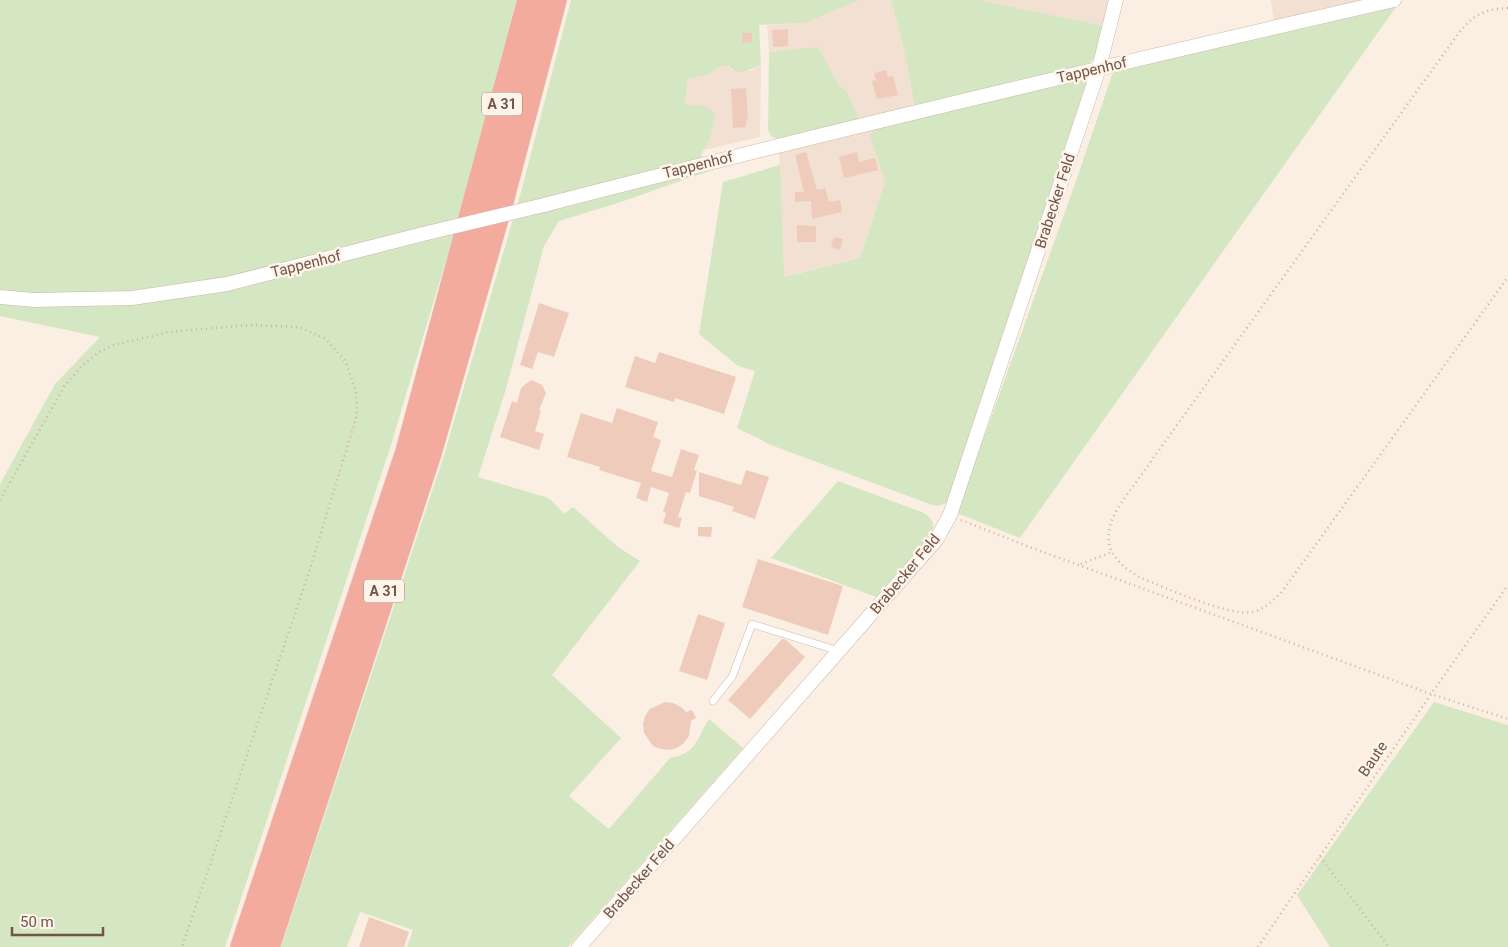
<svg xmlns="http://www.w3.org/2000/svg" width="1508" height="947" viewBox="0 0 1508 947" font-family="Roboto,sans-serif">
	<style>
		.residential { fill: #f2e0d2 }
		.green { fill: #d5e7c2 }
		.building { fill: #efcbbc }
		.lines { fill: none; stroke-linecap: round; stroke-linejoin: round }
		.service-casing { stroke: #cbb6aa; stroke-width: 8 }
		.minor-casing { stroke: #cbb6aa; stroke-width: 15 }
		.motorway-casing { stroke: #d7cfcc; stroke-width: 26 }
		.path { stroke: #d3af9f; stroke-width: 2.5; stroke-dasharray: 1 4; stroke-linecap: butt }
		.service { stroke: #fff; stroke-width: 7 }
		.minor { stroke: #fff; stroke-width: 14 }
		.motorway { stroke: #f2ab9c; stroke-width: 25 }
		.minor-bridge-casing { stroke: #cbb6aa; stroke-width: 15; stroke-linecap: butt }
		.minor-bridge { stroke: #fff; stroke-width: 14 }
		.labels { text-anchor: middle; stroke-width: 5; stroke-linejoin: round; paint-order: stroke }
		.shield { fill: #fef4e9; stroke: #9b857a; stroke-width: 1 }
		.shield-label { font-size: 14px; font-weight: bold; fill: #71554a }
		.street-label { font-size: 15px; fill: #71554a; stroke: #fef4e9 }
	</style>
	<rect width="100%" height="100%" fill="#fbefe3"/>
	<path class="residential" d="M860 0H891L904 50 915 107 860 121 847 92 838 84 818 48 769 52 767 25 805 23Z
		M979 0H1111L1105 26Z
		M1271 0H1365L1274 21Z
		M761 65 760 137 704 150 710 139 685 104 688 79 707 75 722 66H728L732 70 750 71Z
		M874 128 877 158 879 157 885 182 860 258 783 277 779 149Z"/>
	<path class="green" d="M0 0H516L462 206 391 445 225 947H0V484L55 384 100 337 0 316Z
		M571 0H860L805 23 759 25 761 65 744 72 735 71 728 66H722L707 75 688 79 685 104 707 106 715 115 710 139 701 155 712 170 618 203 559 221 544 246 506 389 478 477 545 497 551 500 564 514 573 507 618 547 640 561 552 675 621 738 569 796 609 829 670 758C698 753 696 739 709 719L743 748 568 947H407L413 930 360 912 347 947H281L444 455 521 192Z
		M891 0H979L1105 26 1096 57 1085 67 915 107 904 50Z
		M1396 7 1020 538 959 514V507L1076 181 1113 72Z
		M818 47 838 84 847 92 860 121 778 140 771 136 768 130 769 52Z
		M1083 77 1088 81 949 502 938 506 932 505 768 444C758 437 748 434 737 428L755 371 738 366 699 334 723 182 780 165 784 277 860 258 885 182 870 135 874 128Z
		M838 481 919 511C929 515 935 520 933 532L876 597 771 558Z
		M1434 702 1508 725V947H1330L1297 895Z"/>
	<path class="building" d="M788 29V46L773 47 772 30Z
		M742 33H752V42L742 43Z
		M886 70 888 77 893 76 898 95 877 99 872 81 876 80 874 73Z
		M746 88 748 120H746V127L733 128 731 89Z
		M806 152 817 190 825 188 829 202 840 200 842 212 812 219 811 201 795 202V192H804L795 155Z
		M857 152 859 162 875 158 878 170 844 178 839 157Z
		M797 225 816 226V242H797Z
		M834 237 843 239 840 250 831 247Z
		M539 303 569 313 554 357 538 352 532 369 520 365Z
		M659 352 736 377 724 414 675 398 674 402 625 387 635 356 655 363Z
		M531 380 542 385 546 393 539 410 541 411 535 431 544 434 539 450 500 437 512 401 517 403 521 388Z
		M617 408 658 422 653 437 661 440 651 471 672 477 681 449 699 455 694 470 697 471 690 493 686 492 678 517 682 518 679 528 663 523 666 513 663 512 669 493 651 487 647 502 636 498 641 483 599 470 600 467 567 457 581 413 612 423Z
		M746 470 769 477 755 519 732 511 734 507 699 496V472L741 485Z
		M698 527H712L711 537 698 536Z
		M758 559 843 586 828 635 742 607Z
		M698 614 725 623 707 680 679 671Z
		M782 639 786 640 805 657 750 719 728 700Z
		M665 702 673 703 681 707 686 712 692 710 696 718 691 721 689 736 684 743 677 748 670 750 661 749 653 746 644 733 643 724 645 716 650 709Z
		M369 917 409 932 404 947H359Z"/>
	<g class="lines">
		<defs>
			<path id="service" d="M713 701 732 677 752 624 839 651"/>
			<path id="minor" d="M544 205C826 132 1110 65 1394 0
				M0 297 34 300 132 298 227 284 423 234
				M579 947 936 540 950 515 1099 68 1116 0"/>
			<path id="motorway" d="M243 947 408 452 530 0
				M267 947 429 453 501 201 554 0"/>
		</defs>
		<use href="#service" class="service-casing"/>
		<use href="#minor" class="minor-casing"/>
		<use href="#motorway" class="motorway-casing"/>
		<path class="path" d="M1508 8C1484 9 1473 15 1458 34L1121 503C1099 537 1106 558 1141 578 1167 588 1227 616 1252 612 1264 610 1272 601 1281 593L1508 277
			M0 500 65 385 82 366 99 352 114 345 168 332 250 325 299 327 326 339 346 362 356 392 357 415 310 569 182 947
			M961 520 1032 548 1431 694 1508 719
			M1081 564 1112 552
			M1320 857 1389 947
			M1258 947 1431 694 1508 585"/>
		<use href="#service" class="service"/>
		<use href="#minor" class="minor"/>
		<use href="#motorway" class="motorway"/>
		<defs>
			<path id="minor-bridge" d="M423 234 544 205"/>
		</defs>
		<use href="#minor-bridge" class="minor-bridge-casing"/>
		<use href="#minor-bridge" class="minor-bridge"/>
	</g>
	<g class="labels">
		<g class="shield">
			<rect x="482" y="92.5" width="40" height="23" rx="4"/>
			<rect x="364" y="579.5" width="40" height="23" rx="4"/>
		</g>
		<g class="shield-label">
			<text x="502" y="109">A 31</text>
			<text x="384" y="596">A 31</text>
		</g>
		<g class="street-label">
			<text transform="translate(1092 70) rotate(-13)" y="5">Tappenhof</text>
			<text transform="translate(698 165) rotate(-14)" y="5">Tappenhof</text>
			<text transform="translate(1055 201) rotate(-72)" y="5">Brabecker Feld</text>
			<text transform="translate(306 264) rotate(-14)" y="5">Tappenhof</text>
			<text transform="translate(905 574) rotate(-50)" y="5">Brabecker Feld</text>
			<text transform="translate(1373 759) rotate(-56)" y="5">Baute</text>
			<text transform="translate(639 879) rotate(-49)" y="5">Brabecker Feld</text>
		</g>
	</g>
	<path d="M12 927v8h91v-8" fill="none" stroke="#71554a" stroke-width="2.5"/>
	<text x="20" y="927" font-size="15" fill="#71554a" stroke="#fef4e9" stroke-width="4" paint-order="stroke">50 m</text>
</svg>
